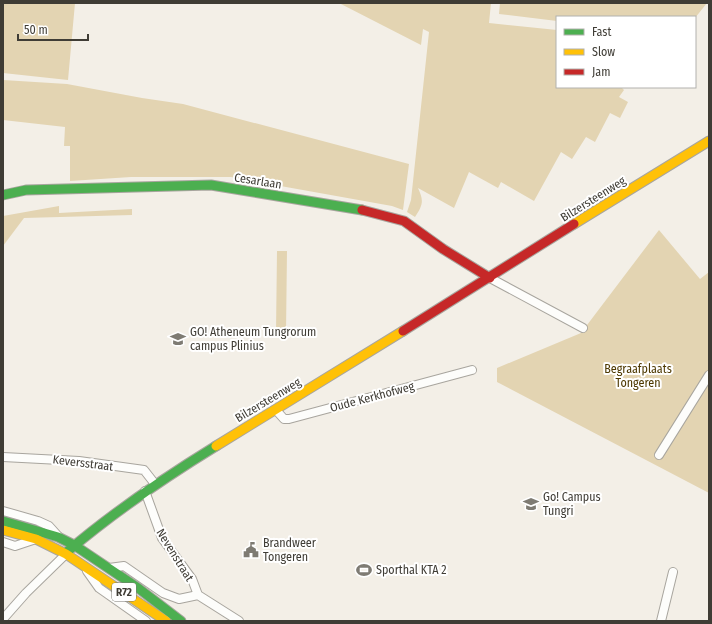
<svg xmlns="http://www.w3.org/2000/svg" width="712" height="624" viewBox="0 0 712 624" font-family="'Fira Sans Condensed',sans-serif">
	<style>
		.green { fill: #e3d4b2 }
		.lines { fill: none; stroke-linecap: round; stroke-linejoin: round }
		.street-casing { stroke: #a8a59e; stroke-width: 10 }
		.fast-casing { stroke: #a8a59e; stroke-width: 11 }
		.slow-casing { stroke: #a8a59e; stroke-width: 11 }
		.jam-casing { stroke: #a8a59e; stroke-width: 11 }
		.street { stroke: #fdfdfb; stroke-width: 8 }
		.fast { stroke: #4caf50; stroke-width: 9 }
		.slow { stroke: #ffc107; stroke-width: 9 }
		.jam { stroke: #c62828; stroke-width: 9 }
		.labels { text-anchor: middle; stroke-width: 4; stroke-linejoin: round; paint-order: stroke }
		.shield { fill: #fff; stroke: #797672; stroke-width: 1 }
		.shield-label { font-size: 11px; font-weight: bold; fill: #3f3c35 }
		.street-label { font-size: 12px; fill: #3f3c35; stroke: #fff }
		.poi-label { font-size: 12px; fill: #3f3c35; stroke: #fff; text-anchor: start }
		.park-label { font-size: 12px; fill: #4d3800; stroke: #fff }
	</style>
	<rect width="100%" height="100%" fill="#f3efe7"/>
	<path class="green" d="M3 3H75L68 80 3 73Z
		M339 3H491L489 23 557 30V87H621L624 90 619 97 628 102 620 118 610 113 595 142 586 137 572 159 561 152 534 201 501 182 498 188 469 172 454 208 418 188C424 201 423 205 415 217L407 212 411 200 429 32 423 29 421 45Z
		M500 3H707L695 18 557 17V21L499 14Z
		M3 80 67 84 142 98 183 104 409 164 403 210 392 206 231 177H131L70 181V146H64L65 127 3 120Z
		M59 206V213L132 209V215L24 218 3 246V216Z
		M659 230 700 279 709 272V493L497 382V368L581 333Z
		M277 251H287L286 333H276Z"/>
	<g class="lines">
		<defs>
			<path id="street" d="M490 278 583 328
				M276 410 284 419H289L472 370
				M659 455 709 375
				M3 457 79 461 144 470 155 484
				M145 491 162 538 192 579 198 595 239 621
				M3 511 38 521 49 526 58 536
				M3 542 15 546 36 539
				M109 568 124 566 163 593 179 599 198 595
				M87 571 99 588 146 621
				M3 619 26 593 66 554
				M661 621 673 572"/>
			<path id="fast" d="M3 195 26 190 211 185 362 210
				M3 521 58 537 74 545 138 588 181 621
				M68 551C115 511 164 478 216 446"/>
			<path id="slow" d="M574 224 709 141
				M216 446 403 331
				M3 530 36 539 66 554 166 621"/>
			<path id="jam" d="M362 210 404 221 443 249 490 278
				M403 331 574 224"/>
		</defs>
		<use href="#street" class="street-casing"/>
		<use href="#fast" class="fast-casing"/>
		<use href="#slow" class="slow-casing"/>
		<use href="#jam" class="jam-casing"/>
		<use href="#street" class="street"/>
		<use href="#fast" class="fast"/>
		<use href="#slow" class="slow"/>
		<use href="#jam" class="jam"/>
	</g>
	<defs>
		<symbol id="school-bare" viewBox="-9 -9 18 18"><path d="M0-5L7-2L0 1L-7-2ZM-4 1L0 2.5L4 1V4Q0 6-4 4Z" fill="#7e7b73" stroke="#fff" stroke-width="2.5" paint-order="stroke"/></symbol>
		<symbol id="civic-bare" viewBox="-9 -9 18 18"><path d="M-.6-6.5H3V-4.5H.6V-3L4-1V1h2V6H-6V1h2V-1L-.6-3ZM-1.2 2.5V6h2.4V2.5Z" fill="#7e7b73" stroke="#fff" stroke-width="2.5" paint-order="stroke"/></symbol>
		<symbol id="stadium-bare" viewBox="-9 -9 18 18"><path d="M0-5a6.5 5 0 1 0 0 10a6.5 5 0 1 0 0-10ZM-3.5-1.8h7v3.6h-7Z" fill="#7e7b73" stroke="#fff" stroke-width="2.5" paint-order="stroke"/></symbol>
	</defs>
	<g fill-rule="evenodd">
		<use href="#school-bare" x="167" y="328" width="22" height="22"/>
		<use href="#school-bare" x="520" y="493" width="22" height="22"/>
		<use href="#civic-bare" x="240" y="539" width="22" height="22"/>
		<use href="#stadium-bare" x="353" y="559" width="22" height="22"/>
	</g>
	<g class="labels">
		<rect class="shield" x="112" y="583" width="24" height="18" rx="3"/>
		<g class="shield-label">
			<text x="124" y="596">R72</text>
		</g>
		<g class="street-label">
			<text transform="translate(258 181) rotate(9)" y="4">Cesarlaan</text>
			<text transform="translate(593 199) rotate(-32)" y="4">Bilzersteenweg</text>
			<text transform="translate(372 397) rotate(-15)" y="4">Oude Kerkhofweg</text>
			<text transform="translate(268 400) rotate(-31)" y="4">Bilzersteenweg</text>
			<text transform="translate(83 463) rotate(7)" y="4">Keversstraat</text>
			<text transform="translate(175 555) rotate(58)" y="4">Nevenstraat</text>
		</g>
		<g class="poi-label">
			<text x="190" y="336">GO! Atheneum Tungrorum<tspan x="190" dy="14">campus Plinius</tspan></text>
			<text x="543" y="501">Go! Campus<tspan x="543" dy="14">Tungri</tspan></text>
			<text x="263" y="547">Brandweer<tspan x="263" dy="14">Tongeren</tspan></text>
			<text x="376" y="574">Sporthal KTA 2</text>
		</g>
		<g class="park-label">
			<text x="638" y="373">Begraafplaats<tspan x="638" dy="14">Tongeren</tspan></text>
		</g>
	</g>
	<rect width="712" height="624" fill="none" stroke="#3f3c35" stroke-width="8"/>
	<rect x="556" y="16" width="140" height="72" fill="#ffffff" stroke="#b2b1ae"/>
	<rect x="564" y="29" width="20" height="6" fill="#4caf50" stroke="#b2b1ae"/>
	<text x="592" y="36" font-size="12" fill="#3f3c35">Fast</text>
	<rect x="564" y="49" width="20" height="6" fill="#ffc107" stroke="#b2b1ae"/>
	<text x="592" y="56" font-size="12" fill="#3f3c35">Slow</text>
	<rect x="564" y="69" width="20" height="6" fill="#c62828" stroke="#b2b1ae"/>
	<text x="592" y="76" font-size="12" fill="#3f3c35">Jam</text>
	<path d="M18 34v6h70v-6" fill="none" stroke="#3f3c35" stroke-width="2"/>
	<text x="24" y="34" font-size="12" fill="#3f3c35" stroke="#ffffff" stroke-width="3" paint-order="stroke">50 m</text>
</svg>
